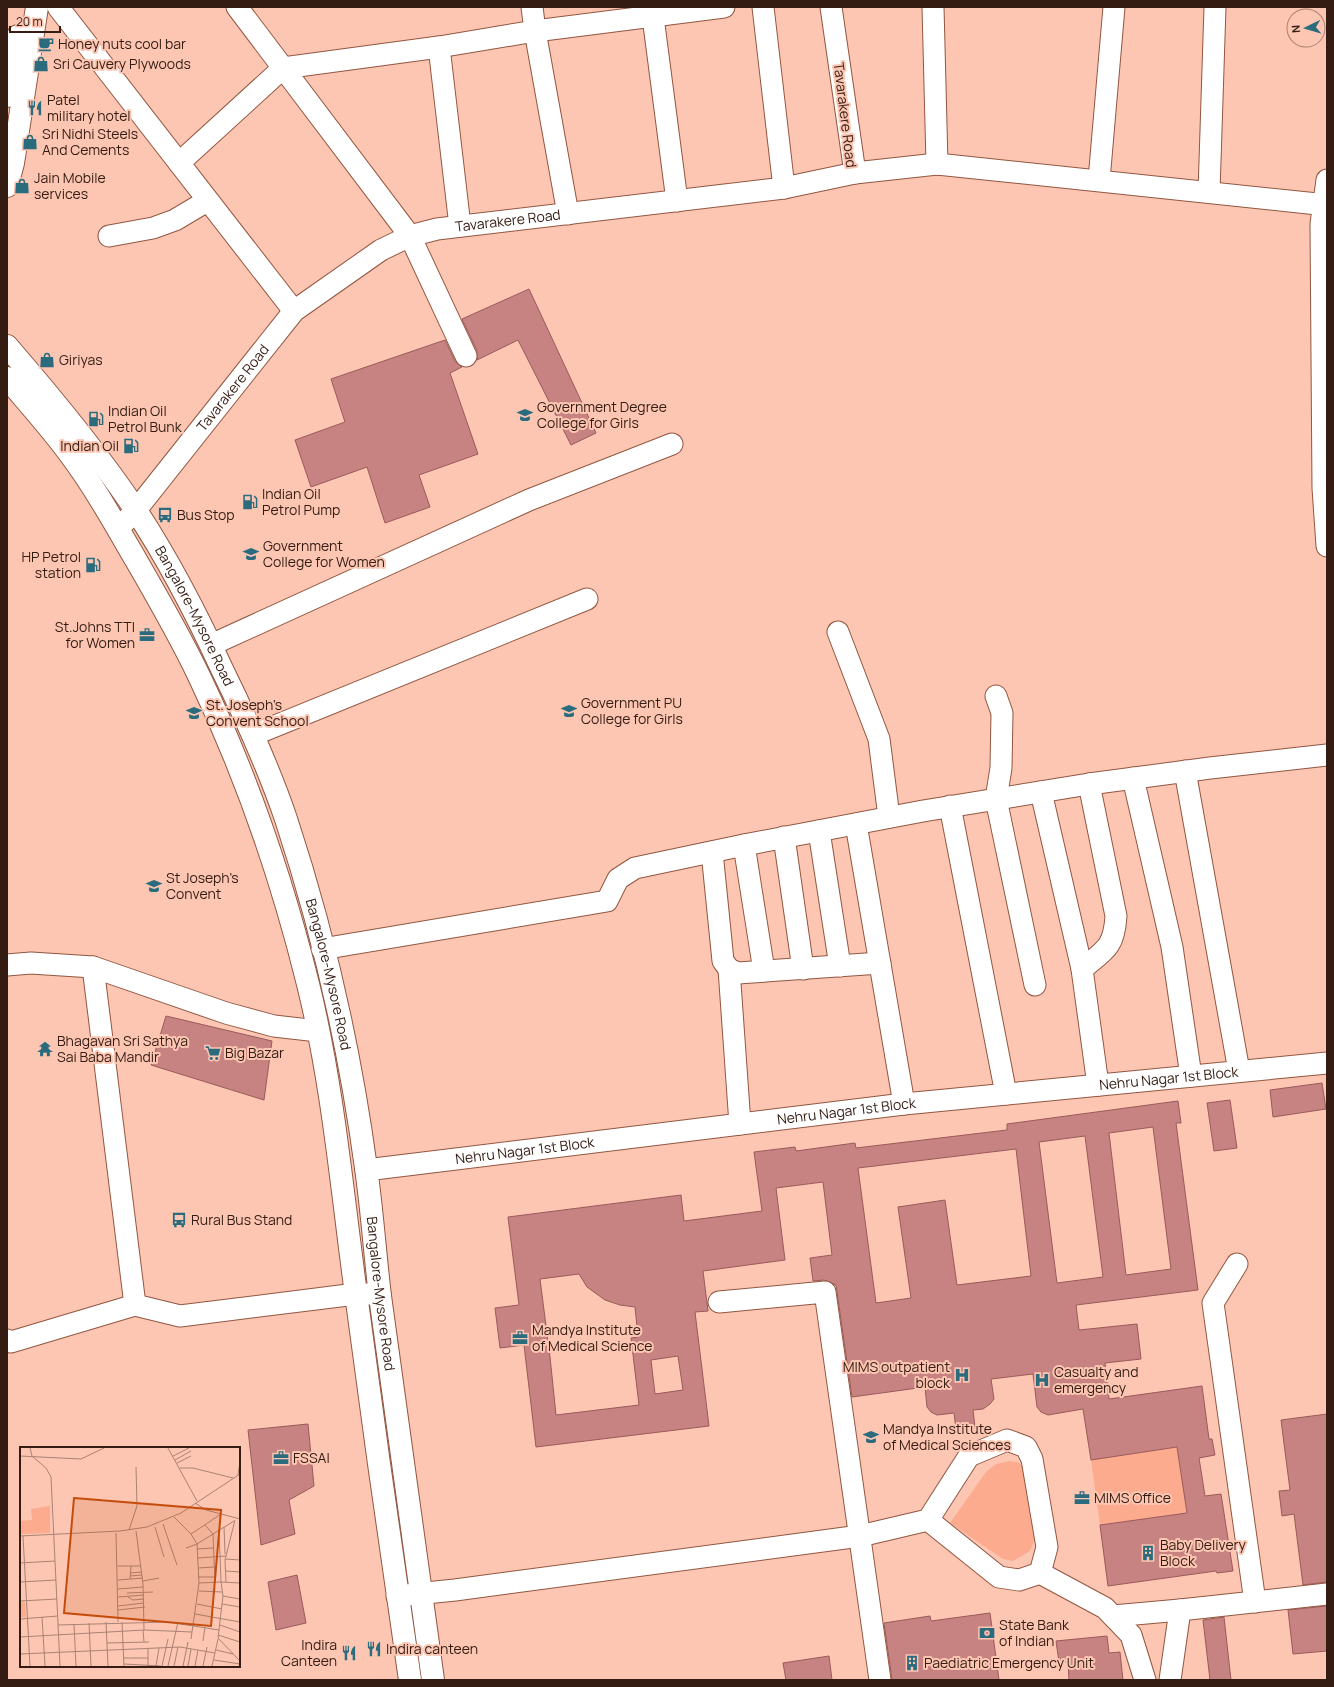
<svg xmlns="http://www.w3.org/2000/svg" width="1334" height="1687" viewBox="0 0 1334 1687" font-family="Manrope,sans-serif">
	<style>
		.green { fill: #fcab8e }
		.building { fill: #c78382; stroke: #9b5a5a; fill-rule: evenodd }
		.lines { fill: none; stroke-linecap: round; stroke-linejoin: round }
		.minor-casing { stroke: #925641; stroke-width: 23 }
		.major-casing { stroke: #925641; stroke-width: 24 }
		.minor { stroke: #fff; stroke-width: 21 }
		.major { stroke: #fff; stroke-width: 22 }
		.labels { text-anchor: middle; stroke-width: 4; stroke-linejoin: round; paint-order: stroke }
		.poi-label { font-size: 14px; fill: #341c13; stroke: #fcc6b2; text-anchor: start }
		.street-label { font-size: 14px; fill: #341c13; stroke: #fcc6b2 }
		.inset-road { fill: none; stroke: #ac8272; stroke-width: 1 }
		.view { fill: #c44d0d; fill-opacity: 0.15; stroke: #c44d0d; stroke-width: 2 }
		.inset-edge { fill: none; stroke: #341c13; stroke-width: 2 }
	</style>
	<rect width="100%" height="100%" fill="#fcc6b2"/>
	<path class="green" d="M1177 1447 1187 1513 1100 1525 1091 1460Z
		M1010 1461 1020 1463 1025 1471 1035 1539 1030 1551 1013 1561 1003 1559 950 1523 986 1472 996 1464Z"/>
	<path class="building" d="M529 289 596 433 571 445 518 340 477 360V351L462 319Z
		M445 340 455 361 462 367 450 373 478 454 419 475 430 507 385 523 367 467 311 487 295 440 345 422 331 379Z
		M166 1016 272 1041 264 1100 151 1065Z
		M1322 1083 1326 1109 1273 1117 1270 1090Z
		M1230 1100 1237 1148 1214 1151 1207 1103Z
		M1178 1101 1181 1123H1176L1198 1290 1076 1305 1079 1330 1137 1324 1141 1359 1105 1363 1109 1399 1202 1386 1209 1439H1212L1215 1455 1199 1458 1205 1496 1221 1494 1233 1571 1217 1573 1216 1571 1108 1586 1100 1525 1187 1513 1177 1447 1091 1460 1083 1409 1048 1415 1041 1412 1037 1407 1033 1374 991 1379 994 1399 990 1404 983 1409 973 1410 975 1427 956 1429 954 1413 937 1415 931 1412 927 1407 925 1387 852 1397 836 1285 824 1280 813 1281 810 1258 832 1255 823 1182 776 1188 785 1260 703 1271 708 1311 695 1312 709 1426 536 1447 524 1345 500 1348 495 1308 519 1305 508 1217 681 1195 684 1221 762 1211 754 1152 795 1147 796 1151 855 1143 856 1148 1007 1130V1124ZM1153 1127 1171 1269 1126 1275 1109 1133ZM1085 1136 1103 1277 1057 1283 1039 1142ZM1016 1149 1031 1276 957 1285 945 1200 898 1207 911 1298 876 1303 858 1168ZM579 1274 587 1287 605 1300 620 1305 635 1307 638 1337 631 1338 639 1405 556 1415 550 1357 540 1279ZM678 1356 683 1390 655 1394 651 1360Z
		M1327 1414V1582L1303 1585 1294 1514 1282 1516 1279 1491 1290 1490 1281 1420Z
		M308 1424 314 1486 289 1500 295 1534 261 1545 248 1430Z
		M297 1575 306 1623 276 1630 268 1582Z
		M1327 1606V1651L1293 1654 1288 1610Z
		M990 1613 999 1680H892L884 1623 930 1616 931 1621Z
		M1224 1617 1231 1680H1210L1203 1620Z
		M1107 1636 1109 1653 1120 1652 1123 1680H1069L1068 1662H1059L1056 1641Z
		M829 1656 832 1680H786L783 1663Z"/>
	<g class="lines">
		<defs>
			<g id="minor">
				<path d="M58 7 294 311"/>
				<path d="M237 7 410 236 466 356"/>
				<path d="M532 7 535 31 568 214"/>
				<path d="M763 7 784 188"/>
				<path d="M933 7 937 164"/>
				<path d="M653 17 677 201"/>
				<path d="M439 47 460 226"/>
				<path d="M179 163 283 68 439 47 535 31 724 7"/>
				<path d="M855 173 937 164 1327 205"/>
				<path d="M1099 180 1114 7"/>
				<path d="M1327 180 1321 224 1323 488 1327 546"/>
				<path d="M1209 192 1215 7"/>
				<path d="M109 236 153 228 175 220 207 201"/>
				<path id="s1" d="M118 529 136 510 294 311 381 250 410 236 437 229 784 188 855 173 831 7"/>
				<path d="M838 632 879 739 889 817"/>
				<path d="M211 645 529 500 672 444"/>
				<path d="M996 696 1002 713 1001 768 996 799 1035 985"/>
				<path d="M253 735 587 599"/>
				<path d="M1185 771 1239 1071"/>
				<path d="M1133 778 1172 947 1191 1076"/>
				<path d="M1041 792 1082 969 1098 1085"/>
				<path d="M950 806 1006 1094"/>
				<path d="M856 824 904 1104"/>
				<path d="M819 831 840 966"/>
				<path d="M784 837 803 969"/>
				<path d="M744 845 764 971"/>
				<path d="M712 852 723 961 729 969 738 973 880 963"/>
				<path d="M322 949 607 901 618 879 635 868 744 845 923 811 1089 784 1210 768 1327 755"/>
				<path d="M7 965 31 963 93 967 226 1013 274 1026 318 1031"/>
				<path d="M93 967 135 1305 180 1316 356 1294H380"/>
				<path d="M729 969 740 1124"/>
				<path d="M1082 969C1105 950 1114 948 1116 916L1089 784"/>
				<path id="s2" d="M366 1170 904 1104 1327 1063"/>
				<path d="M1237 1264 1213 1303 1255 1602"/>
				<path d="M719 1302 825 1292 880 1680"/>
				<path d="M7 1340 11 1342 135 1305"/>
				<path d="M1040 1573 1105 1608 1131 1635 1145 1680"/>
				<path d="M397 1596 455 1590 860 1536 928 1520 999 1577 1019 1580 1040 1573 1047 1547 1032 1459 1026 1447 1007 1440 969 1456 928 1520"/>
				<path d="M1113 1616 1180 1610 1327 1594"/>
				<path d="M1170 1680 1180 1610"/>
			</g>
			<g id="major">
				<path d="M7 96 18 36"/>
				<path d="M7 186 13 163 37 7"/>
				<path id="s3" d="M7 346C52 398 97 452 135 509 168 559 196 613 221 667 245 716 268 766 286 819 323 931 350 1050 366 1168 372 1210 375 1254 380 1296 397 1424 416 1552 433 1680"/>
				<path d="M7 378C28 403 50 427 69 453 94 486 115 524 136 560 158 598 180 636 199 676 246 774 282 879 308 984 333 1085 342 1191 356 1294 373 1423 391 1551 410 1680"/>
			</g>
		</defs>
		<use href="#minor" class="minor-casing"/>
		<use href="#major" class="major-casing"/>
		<use href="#minor" class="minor"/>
		<use href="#major" class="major"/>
	</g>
	<defs>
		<symbol id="cafe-bare" viewBox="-9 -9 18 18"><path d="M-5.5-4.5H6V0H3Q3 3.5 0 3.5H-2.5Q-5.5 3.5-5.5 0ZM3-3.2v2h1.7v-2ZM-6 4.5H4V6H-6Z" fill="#2a6b7e" stroke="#fcc6b2" stroke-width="2.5" paint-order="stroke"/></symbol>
		<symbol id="shop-bare" viewBox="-9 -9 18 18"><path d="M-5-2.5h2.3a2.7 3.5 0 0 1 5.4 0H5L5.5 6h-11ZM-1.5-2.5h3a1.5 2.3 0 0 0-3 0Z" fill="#2a6b7e" stroke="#fcc6b2" stroke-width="2.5" paint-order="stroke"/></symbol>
		<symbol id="restaurant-bare" viewBox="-9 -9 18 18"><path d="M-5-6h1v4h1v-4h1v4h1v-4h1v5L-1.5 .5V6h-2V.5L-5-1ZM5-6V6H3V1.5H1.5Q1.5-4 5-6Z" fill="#2a6b7e" stroke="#fcc6b2" stroke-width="2.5" paint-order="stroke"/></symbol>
		<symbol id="university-bare" viewBox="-9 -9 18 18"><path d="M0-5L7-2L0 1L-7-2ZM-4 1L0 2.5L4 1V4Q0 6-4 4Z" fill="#2a6b7e" stroke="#fcc6b2" stroke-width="2.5" paint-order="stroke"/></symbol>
		<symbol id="fuel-bare" viewBox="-9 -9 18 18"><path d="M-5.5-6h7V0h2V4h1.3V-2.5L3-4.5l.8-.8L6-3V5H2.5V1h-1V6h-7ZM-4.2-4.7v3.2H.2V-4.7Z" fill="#2a6b7e" stroke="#fcc6b2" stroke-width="2.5" paint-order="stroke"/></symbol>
		<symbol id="bus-bare" viewBox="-9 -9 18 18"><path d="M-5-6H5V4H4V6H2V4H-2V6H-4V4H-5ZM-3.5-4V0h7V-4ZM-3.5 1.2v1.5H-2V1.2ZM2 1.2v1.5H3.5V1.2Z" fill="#2a6b7e" stroke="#fcc6b2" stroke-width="2.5" paint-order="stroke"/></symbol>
		<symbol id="office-bare" viewBox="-9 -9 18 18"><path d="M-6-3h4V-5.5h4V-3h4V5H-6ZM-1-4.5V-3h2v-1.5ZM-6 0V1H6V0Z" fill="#2a6b7e" stroke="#fcc6b2" stroke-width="2.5" paint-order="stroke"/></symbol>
		<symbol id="school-bare" viewBox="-9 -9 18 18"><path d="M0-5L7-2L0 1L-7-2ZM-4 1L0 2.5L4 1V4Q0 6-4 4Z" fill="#2a6b7e" stroke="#fcc6b2" stroke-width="2.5" paint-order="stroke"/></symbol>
		<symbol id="temple-bare" viewBox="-9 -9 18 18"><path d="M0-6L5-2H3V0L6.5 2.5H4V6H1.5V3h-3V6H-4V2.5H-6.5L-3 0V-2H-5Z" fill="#2a6b7e" stroke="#fcc6b2" stroke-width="2.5" paint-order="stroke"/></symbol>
		<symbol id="supermarket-bare" viewBox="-9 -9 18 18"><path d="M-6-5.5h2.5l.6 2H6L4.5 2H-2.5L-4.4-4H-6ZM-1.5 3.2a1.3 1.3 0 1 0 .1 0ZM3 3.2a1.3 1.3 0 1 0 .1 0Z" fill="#2a6b7e" stroke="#fcc6b2" stroke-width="2.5" paint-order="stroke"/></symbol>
		<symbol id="hospital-bare" viewBox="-9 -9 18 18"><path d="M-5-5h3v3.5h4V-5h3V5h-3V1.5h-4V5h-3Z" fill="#2a6b7e" stroke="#fcc6b2" stroke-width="2.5" paint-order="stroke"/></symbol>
		<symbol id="building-bare" viewBox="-9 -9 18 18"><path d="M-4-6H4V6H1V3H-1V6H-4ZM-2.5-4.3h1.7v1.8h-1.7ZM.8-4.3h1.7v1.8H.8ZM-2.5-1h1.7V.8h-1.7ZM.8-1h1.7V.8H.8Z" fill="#2a6b7e" stroke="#fcc6b2" stroke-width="2.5" paint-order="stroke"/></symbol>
		<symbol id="bank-bare" viewBox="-9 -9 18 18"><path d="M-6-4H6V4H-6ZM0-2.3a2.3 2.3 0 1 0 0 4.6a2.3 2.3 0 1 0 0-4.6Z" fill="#2a6b7e" stroke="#fcc6b2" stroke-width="2.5" paint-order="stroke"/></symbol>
	</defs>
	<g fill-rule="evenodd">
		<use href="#cafe-bare" x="35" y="33" width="22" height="22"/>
		<use href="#shop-bare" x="30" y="53" width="22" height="22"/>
		<use href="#restaurant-bare" x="24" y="97" width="22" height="22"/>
		<use href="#shop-bare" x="19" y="131" width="22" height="22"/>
		<use href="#shop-bare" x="11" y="175" width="22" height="22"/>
		<use href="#shop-bare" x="36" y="349" width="22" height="22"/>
		<use href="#university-bare" x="514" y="404" width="22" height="22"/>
		<use href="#fuel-bare" x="85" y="408" width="22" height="22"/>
		<use href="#fuel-bare" x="120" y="435" width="22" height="22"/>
		<use href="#fuel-bare" x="239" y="491" width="22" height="22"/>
		<use href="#bus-bare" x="154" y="504" width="22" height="22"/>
		<use href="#university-bare" x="240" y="543" width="22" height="22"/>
		<use href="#fuel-bare" x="82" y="554" width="22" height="22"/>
		<use href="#office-bare" x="136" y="624" width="22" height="22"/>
		<use href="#university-bare" x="558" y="700" width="22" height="22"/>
		<use href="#school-bare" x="183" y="702" width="22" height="22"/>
		<use href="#school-bare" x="143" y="875" width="22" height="22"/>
		<use href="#temple-bare" x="34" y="1038" width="22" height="22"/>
		<use href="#supermarket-bare" x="202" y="1042" width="22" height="22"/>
		<use href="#bus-bare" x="168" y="1209" width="22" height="22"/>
		<use href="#office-bare" x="509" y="1327" width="22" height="22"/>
		<use href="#hospital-bare" x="951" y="1364" width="22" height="22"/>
		<use href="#hospital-bare" x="1031" y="1369" width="22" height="22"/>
		<use href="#university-bare" x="860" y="1426" width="22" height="22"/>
		<use href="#office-bare" x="270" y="1447" width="22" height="22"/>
		<use href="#office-bare" x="1071" y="1487" width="22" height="22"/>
		<use href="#building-bare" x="1137" y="1542" width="22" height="22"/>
		<use href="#bank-bare" x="976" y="1622" width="22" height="22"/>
		<use href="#restaurant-bare" x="363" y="1638" width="22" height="22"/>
		<use href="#restaurant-bare" x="338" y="1642" width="22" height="22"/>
		<use href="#building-bare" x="901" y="1652" width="22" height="22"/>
	</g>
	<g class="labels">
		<g class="poi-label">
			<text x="58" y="49">Honey nuts cool bar</text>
			<text x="53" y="69">Sri Cauvery Plywoods</text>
			<text x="47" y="105">Patel<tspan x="47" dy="16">military hotel</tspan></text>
			<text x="42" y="139">Sri Nidhi Steels<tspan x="42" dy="16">And Cements</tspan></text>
			<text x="34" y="183">Jain Mobile<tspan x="34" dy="16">services</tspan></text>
			<text x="59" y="365">Giriyas</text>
			<text x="537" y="412">Government Degree<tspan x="537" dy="16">College for Girls</tspan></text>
			<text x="108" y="416">Indian Oil<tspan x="108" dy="16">Petrol Bunk</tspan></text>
			<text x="119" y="451" text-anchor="end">Indian Oil</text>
			<text x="262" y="499">Indian Oil<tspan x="262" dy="16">Petrol Pump</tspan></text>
			<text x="177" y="520">Bus Stop</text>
			<text x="263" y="551">Government<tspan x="263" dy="16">College for Women</tspan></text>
			<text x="81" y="562" text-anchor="end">HP Petrol<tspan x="81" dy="16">station</tspan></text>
			<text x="135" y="632" text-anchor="end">St.Johns TTI<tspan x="135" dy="16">for Women</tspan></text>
			<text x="581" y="708">Government PU<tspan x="581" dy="16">College for Girls</tspan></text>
			<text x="206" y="710">St. Joseph's<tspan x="206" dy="16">Convent School</tspan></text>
			<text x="166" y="883">St Joseph's<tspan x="166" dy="16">Convent</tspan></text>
			<text x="57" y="1046">Bhagavan Sri Sathya<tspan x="57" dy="16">Sai Baba Mandir</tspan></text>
			<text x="225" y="1058">Big Bazar</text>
			<text x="191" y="1225">Rural Bus Stand</text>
			<text x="532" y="1335">Mandya Institute<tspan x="532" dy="16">of Medical Science</tspan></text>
			<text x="950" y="1372" text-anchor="end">MIMS outpatient<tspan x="950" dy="16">block</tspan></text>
			<text x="1054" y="1377">Casualty and<tspan x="1054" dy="16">emergency</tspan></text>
			<text x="883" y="1434">Mandya Institute<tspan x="883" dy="16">of Medical Sciences</tspan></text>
			<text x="293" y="1463">FSSAI</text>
			<text x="1094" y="1503">MIMS Office</text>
			<text x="1160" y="1550">Baby Delivery<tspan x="1160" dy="16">Block</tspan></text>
			<text x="999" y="1630">State Bank<tspan x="999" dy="16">of Indian</tspan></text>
			<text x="337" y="1650" text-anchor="end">Indira<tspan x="337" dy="16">Canteen</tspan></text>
			<text x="386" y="1654">Indira canteen</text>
			<text x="924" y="1668">Paediatric Emergency Unit</text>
		</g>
		<g class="street-label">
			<text transform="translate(845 115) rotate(83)" y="5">Tavarakere Road</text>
			<text dy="5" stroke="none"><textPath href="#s1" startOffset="518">Tavarakere Road</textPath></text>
			<text dy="5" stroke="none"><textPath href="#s1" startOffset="182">Tavarakere Road</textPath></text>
			<text dy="5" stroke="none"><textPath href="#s3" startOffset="330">Bangalore-Mysore Road</textPath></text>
			<text dy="5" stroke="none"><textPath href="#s3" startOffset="714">Bangalore-Mysore Road</textPath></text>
			<text dy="5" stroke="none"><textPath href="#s2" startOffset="808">Nehru Nagar 1st Block</textPath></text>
			<text dy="5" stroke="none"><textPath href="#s2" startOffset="484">Nehru Nagar 1st Block</textPath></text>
			<text dy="5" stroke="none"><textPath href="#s2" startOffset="160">Nehru Nagar 1st Block</textPath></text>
			<text dy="5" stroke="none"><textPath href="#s3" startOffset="1038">Bangalore-Mysore Road</textPath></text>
		</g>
	</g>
	<g transform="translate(20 1447)">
		<rect width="220" height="220" fill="#fcc6b2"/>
		<path d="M30 59V86L0 87V74L12 73 11 62ZM0 155H5L6 170H0Z" fill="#fcab8e"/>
		<path class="inset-road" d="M10 1 12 9 26 21 31 30 40 219M148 1 177 54M0 9 61 12 84 1M153 9 169 1M155 13 171 4M157 16 171 9M160 21H173L213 31M218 28 220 15M175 56 186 63 220 72M154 70 171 87 177 97 179 136 201 135 203 149 198 191 220 214M143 77 157 118M185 78 193 87 195 135M135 80 144 110M204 80 205 107M109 83 117 59 116 20M116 84 123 137 124 183M199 84 201 135 220 136M96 86 98 175M171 87 201 67M0 89 100 84 127 80 161 66 220 27M3 89 10 219M166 101 177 97 214 74M177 102 193 101M178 111 206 109M205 112 220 113M0 116 35 114M97 119H111M178 121 194 120M206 124 220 125M110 126 122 125M110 129 122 128M178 130H195M110 132 111 119H121M98 133 123 131M123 134 139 131M0 135 36 133M206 135 205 113 215 73M98 142 123 140M179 144 202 145M107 146 133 145M203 149 220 152M98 150 124 148M108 150 113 153 124 152M0 154 37 152M177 157 202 162M202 157 220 160M98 159 124 156M98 163 125 160M175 167 220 175M22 170 25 219M0 172 38 169M86 175 88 219M102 175 104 219M69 176 71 219M54 177 56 219M38 178 148 175 199 183M200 178 220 185M123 183 124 195M198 188 220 195M0 190 124 183 172 185M171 192 179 136M183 194 185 180M87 196 129 195M196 203 213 207M0 207 160 200 195 206M104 211H128M194 213 220 217M104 217 141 219M128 219V202M136 219 139 201M142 219 148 192M148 219 158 175M154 219 158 200M163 219 168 195M168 219 171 202M175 219 178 203M183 219 187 200M192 219 198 192"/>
		<path class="view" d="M54 51 201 63 191 179 44 166Z"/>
		<rect width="220" height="220" class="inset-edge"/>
	</g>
	<rect width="1334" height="1687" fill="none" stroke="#341c13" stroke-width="16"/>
	<g transform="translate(1306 28) rotate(265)"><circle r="19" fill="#fcc6b2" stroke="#ac8272"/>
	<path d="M0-3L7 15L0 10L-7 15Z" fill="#2a6b7e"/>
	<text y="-6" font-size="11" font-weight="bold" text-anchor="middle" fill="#341c13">N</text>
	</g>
	<path d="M10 26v6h50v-6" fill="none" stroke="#341c13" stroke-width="2"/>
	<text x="16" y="26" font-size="12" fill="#341c13" stroke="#fcc6b2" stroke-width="3" paint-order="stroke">20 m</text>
</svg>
